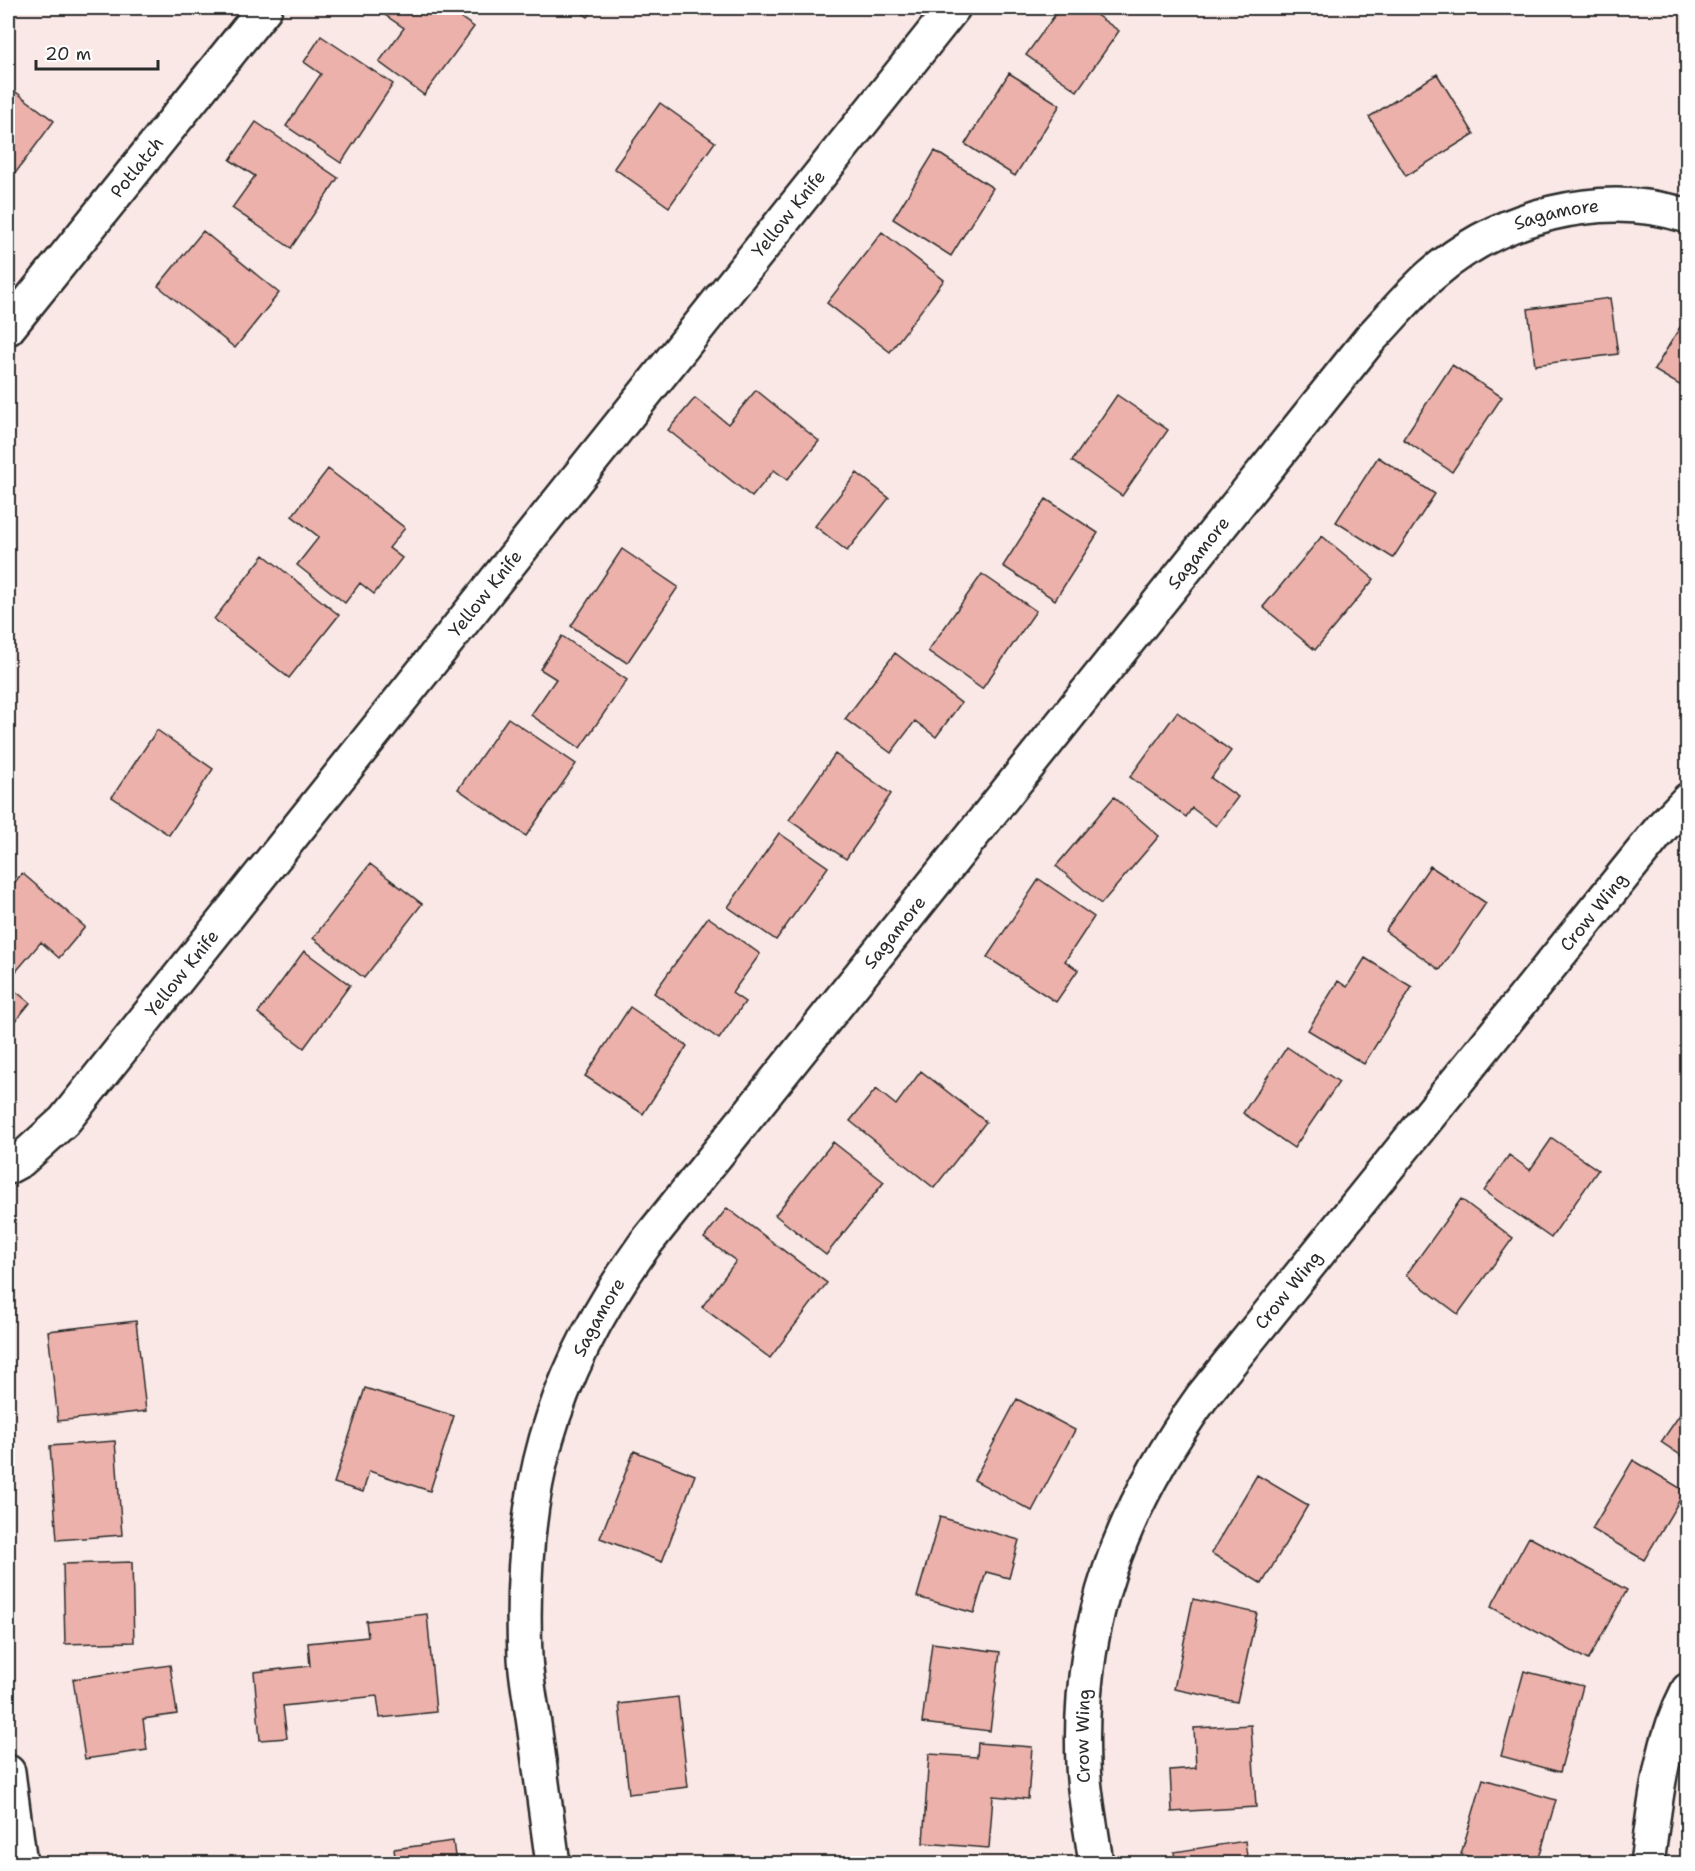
<svg xmlns="http://www.w3.org/2000/svg" width="1695" height="1871" viewBox="0 0 1695 1871" font-family="'Shantell Sans',sans-serif">
	<style>
		.building { fill: #ebb1aa; stroke: #2b2b2b; stroke-width: 1.5 }
		.lines { fill: none; stroke-linecap: round; stroke-linejoin: round }
		.minor-casing { stroke: #2b2b2b; stroke-width: 38 }
		.minor { stroke: #fff; stroke-width: 33 }
		.labels { text-anchor: middle; stroke-width: 4.5; stroke-linejoin: round; paint-order: stroke }
		.street-label { font-size: 18px; fill: #2b2b2b; stroke: #fff }
	</style>
	<rect width="100%" height="100%" fill="#f9e8e6"/>
	<filter id="ink" filterUnits="userSpaceOnUse"><feTurbulence type="fractalNoise" baseFrequency=".0167" numOctaves="2"/><feDisplacementMap in="SourceGraphic" scale="12" xChannelSelector="R" yChannelSelector="G"/><feConvolveMatrix kernelMatrix="1 2 1 2 8 2 1 2 1" color-interpolation-filters="sRGB"/></filter>
	<g filter="url(#ink)">
		<path class="building" d="M390 8H447L474 27 424 95 379 62 404 28 385 15Z
			M575 8H595L588 17Z
			M1060 8H1086L1119 31 1077 91 1026 55Z
			M321 36 393 84 341 163 286 126 321 74 304 62Z
			M1009 73 1060 105 1015 176 965 144Z
			M1437 74 1474 134 1406 176 1369 117Z
			M8 86 54 121 8 183Z
			M660 103 715 142 669 207 614 168Z
			M256 122 338 178 291 248 232 208 255 176 230 160Z
			M935 151 993 188 951 256 893 219Z
			M203 231 279 293 235 348 158 286Z
			M882 232 944 280 890 352 827 303Z
			M1610 298 1618 354 1535 365 1528 309Z
			M1688 314V390L1654 370Z
			M1452 365 1502 397 1452 472 1403 439Z
			M756 390 819 441 787 480 774 470 752 497 668 430 695 398 728 424Z
			M1117 395 1168 430 1122 496 1072 461Z
			M1378 457 1435 494 1393 558 1336 522Z
			M328 469 405 528 389 548 402 558 374 594 360 583 345 603 297 565 319 537 292 516Z
			M857 473 889 498 847 551 815 526Z
			M1046 499 1098 533 1055 600 1003 566Z
			M1322 536 1374 579 1315 650 1263 607Z
			M622 549 678 587 627 663 571 626Z
			M264 555 339 615 289 678 214 619Z
			M982 574 1036 611 982 689 928 651Z
			M562 636 627 680 580 748 531 715 556 679 540 669Z
			M895 653 961 703 936 737 915 721 891 753 845 719Z
			M1177 712 1231 751 1211 778 1238 797 1216 826 1192 808 1186 817 1130 777Z
			M508 718 576 764 526 836 458 789Z
			M157 730 213 769 169 835 112 797Z
			M835 754 891 794 846 859 789 820Z
			M1114 797 1159 836 1101 904 1056 866Z
			M779 833 828 867 776 940 728 907Z
			M370 864 422 904 364 978 313 938Z
			M1430 866 1486 903 1440 970 1385 931Z
			M22 873 85 927 59 958 41 942 13 975 8 970V891Z
			M1039 879 1094 917 1065 961 1078 970 1056 1002 987 957Z
			M708 917 760 954 732 993 745 1002 719 1039 654 993Z
			M304 951 350 985 304 1048 258 1013Z
			M1365 958 1412 987 1364 1064 1308 1030 1338 981 1347 987Z
			M8 985 30 1003 8 1030Z
			M630 1007 687 1046 643 1114 585 1076Z
			M1287 1047 1339 1082 1294 1148 1243 1113Z
			M921 1071 986 1122 934 1188 850 1121 876 1089 896 1105Z
			M1552 1138 1598 1170 1551 1238 1484 1191 1509 1155 1530 1170Z
			M833 1142 884 1182 826 1255 775 1215Z
			M1461 1199 1513 1238 1458 1314 1406 1275Z
			M727 1208 827 1283 770 1358 702 1307 736 1261 704 1238Z
			M136 1321 146 1411 58 1421 48 1331Z
			M365 1388 454 1416 430 1491 369 1471 363 1492 334 1483Z
			M1017 1399 1075 1430 1032 1511 974 1480Z
			M1688 1403V1460L1661 1442Z
			M115 1441 122 1535 57 1540 50 1446Z
			M634 1451 695 1475 662 1562 600 1538Z
			M1633 1460 1685 1491 1644 1560 1592 1529Z
			M1257 1475 1308 1505 1262 1584 1211 1553Z
			M940 1517 1019 1540 1009 1578 986 1572 974 1613 917 1597Z
			M1529 1537 1627 1590 1588 1660 1491 1607Z
			M132 1562 134 1642 65 1644 63 1564Z
			M1193 1599 1257 1613 1237 1702 1174 1689Z
			M427 1614 436 1712 380 1718 377 1696 283 1706 287 1738 260 1740 254 1672 310 1666 308 1643 368 1637 366 1621Z
			M932 1643 1000 1652 990 1731 922 1723Z
			M170 1665 177 1714 143 1719 147 1750 85 1759 73 1679Z
			M1524 1671 1583 1686 1560 1772 1501 1756Z
			M678 1697 688 1787 629 1794 619 1704Z
			M1251 1725 1256 1807 1172 1812 1170 1770 1196 1768 1194 1728Z
			M978 1743 1032 1747 1028 1799 993 1796 989 1848 923 1843 929 1754 977 1757Z
			M1483 1779 1556 1800 1537 1864H1494L1461 1854Z
			M453 1841 456 1864H396L394 1849Z
			M1245 1841 1248 1864H1176L1174 1852Z"/>
		<g class="lines">
			<defs>
				<g id="minor">
					<path id="s1" d="M8 328 265 8"/>
					<path id="s2" d="M8 1167 21 1160 64 1121 953 8"/>
					<path d="M8 1772 20 1864"/>
					<path id="s3" d="M553 1864C547 1817 540 1771 534 1724 531 1702 526 1679 525 1657 518 1493 549 1377 645 1244L1370 339C1390 318 1409 295 1430 276 1498 216 1600 188 1688 216"/>
					<path id="s4" d="M1096 1864C1092 1831 1084 1797 1083 1764 1077 1623 1121 1510 1202 1397L1663 826 1688 800"/>
					<path d="M1647 1864C1655 1804 1660 1744 1688 1690"/>
				</g>
			</defs>
			<use href="#minor" class="minor-casing"/>
			<use href="#minor" class="minor"/>
		</g>
	</g>
	<g class="labels">
		<g class="street-label">
			<text dy="6" stroke="none"><textPath href="#s1" startOffset="206">Potlatch</textPath></text>
			<text dy="6" stroke="none"><textPath href="#s2" startOffset="1234">Yellow Knife</textPath></text>
			<text dy="6" stroke="none"><textPath href="#s3" startOffset="2038">Sagamore</textPath></text>
			<text dy="6" stroke="none"><textPath href="#s3" startOffset="1534">Sagamore</textPath></text>
			<text dy="6" stroke="none"><textPath href="#s2" startOffset="748">Yellow Knife</textPath></text>
			<text dy="6" stroke="none"><textPath href="#s4" startOffset="1118">Crow Wing</textPath></text>
			<text dy="6" stroke="none"><textPath href="#s3" startOffset="1048">Sagamore</textPath></text>
			<text dy="6" stroke="none"><textPath href="#s2" startOffset="262">Yellow Knife</textPath></text>
			<text dy="6" stroke="none"><textPath href="#s4" startOffset="632">Crow Wing</textPath></text>
			<text dy="6" stroke="none"><textPath href="#s3" startOffset="562">Sagamore</textPath></text>
			<text dy="6" stroke="none"><textPath href="#s4" startOffset="129">Crow Wing</textPath></text>
		</g>
	</g>
	<rect width="1695" height="1871" fill="none" stroke="#fff" stroke-width="30"/>
	<rect x="15" y="15" width="1665" height="1841" fill="none" stroke="#2b2b2b" stroke-width="2" filter="url(#ink)"/>
	<path d="M36 60v9h122v-9" fill="none" stroke="#2b2b2b" stroke-width="3"/>
	<text x="45" y="60" font-size="18" fill="#2b2b2b" stroke="#ffffff" stroke-width="4.5" paint-order="stroke">20 m</text>
</svg>
